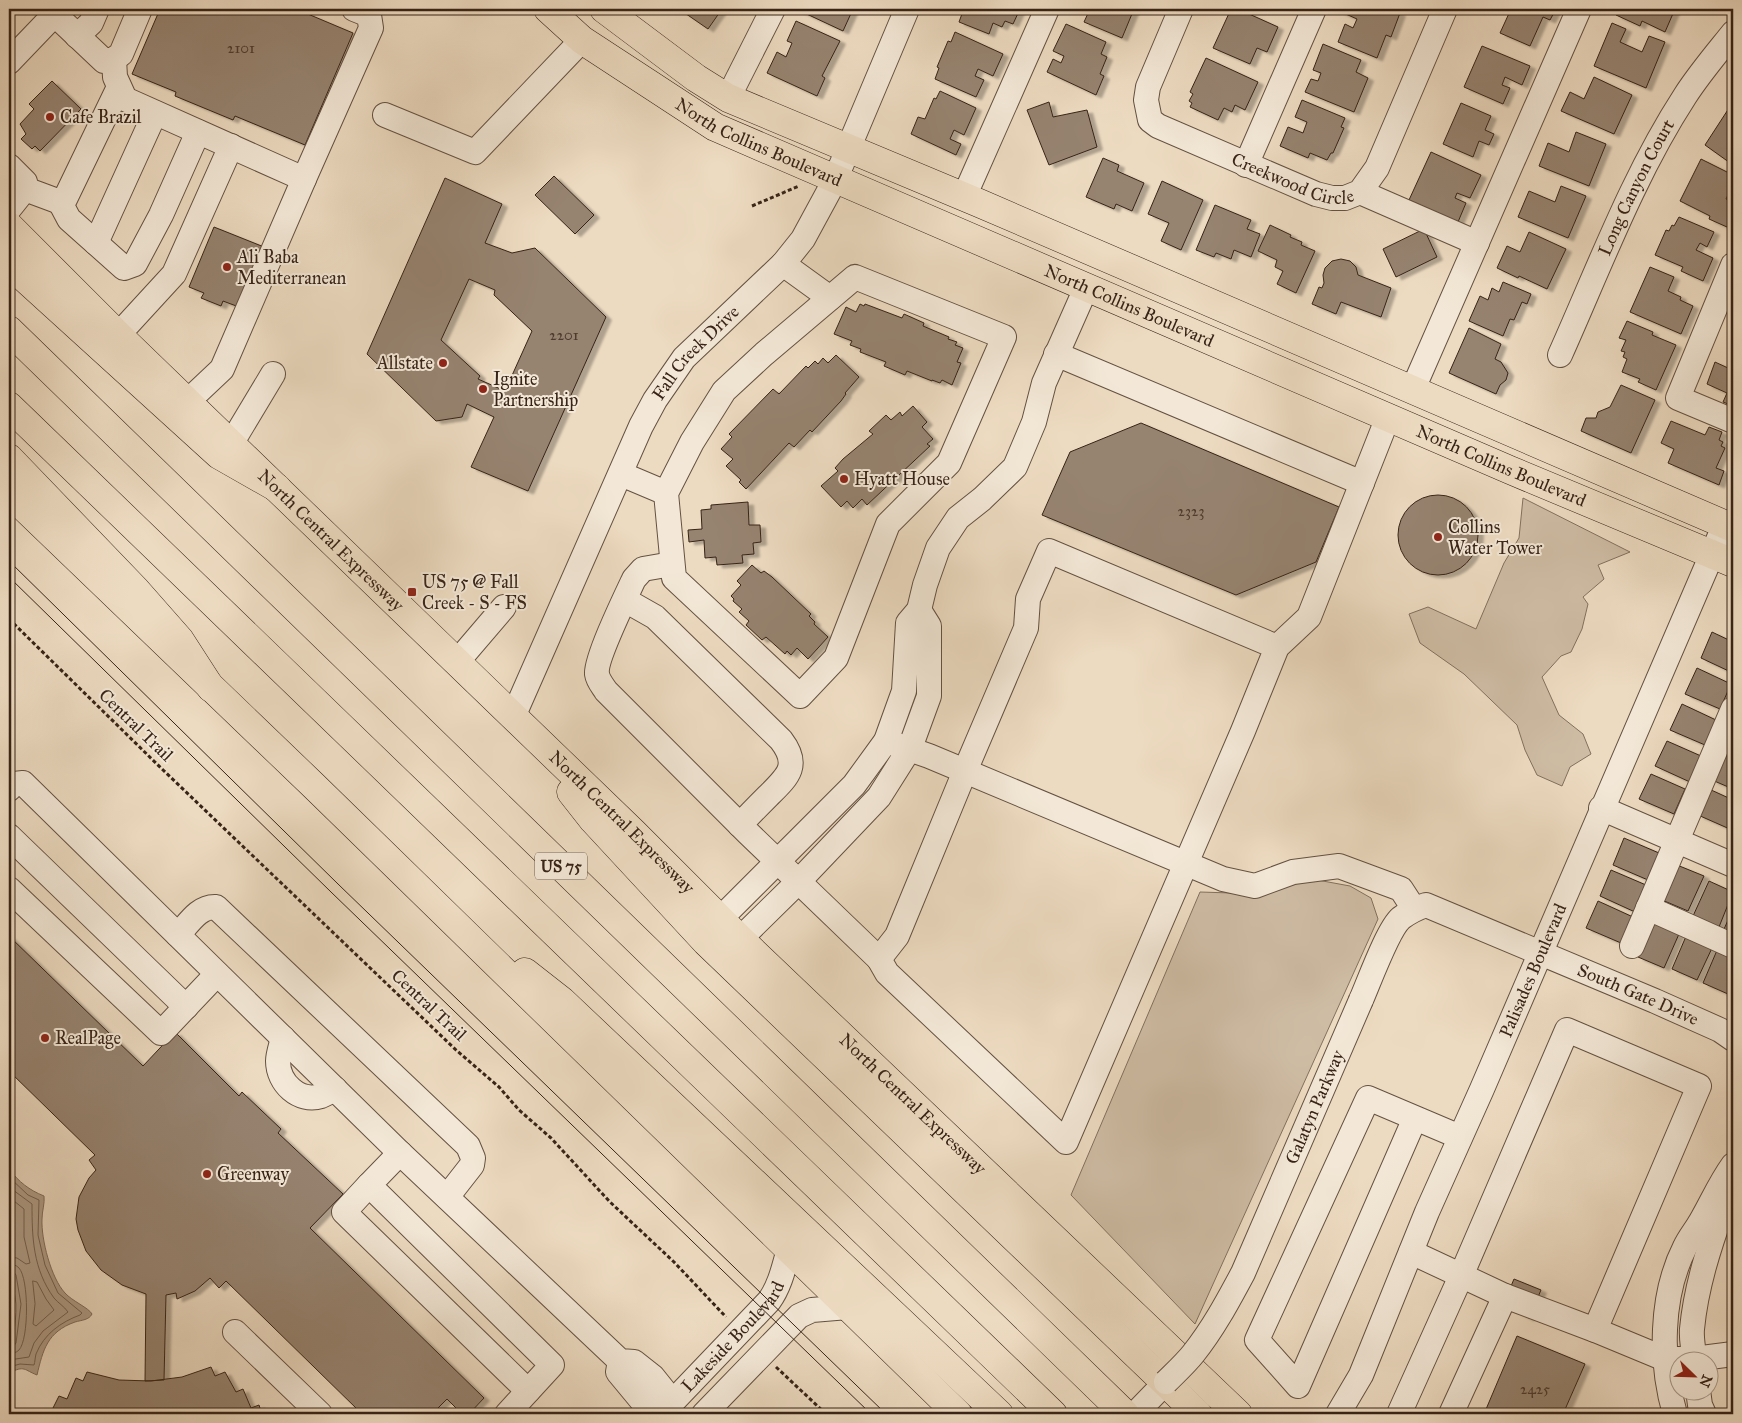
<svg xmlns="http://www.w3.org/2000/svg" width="1742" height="1423" viewBox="0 0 1742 1423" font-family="'IM FELL Great Primer',serif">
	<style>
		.green { fill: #cebca4; stroke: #82705e }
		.water { fill: #af9c87; stroke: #7f6c5a }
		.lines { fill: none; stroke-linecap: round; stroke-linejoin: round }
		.shore { stroke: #73604f; stroke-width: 1 }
		.building { fill: #96836f; stroke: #372317; fill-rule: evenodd; filter: url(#shadow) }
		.minor-casing { stroke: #645142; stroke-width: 26 }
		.major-casing { stroke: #372317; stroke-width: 29 }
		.highway-casing { stroke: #372317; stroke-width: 29 }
		.path { stroke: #372317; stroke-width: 3; stroke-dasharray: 4 2.5; stroke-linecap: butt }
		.minor { stroke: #f3e8d7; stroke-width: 24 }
		.major { stroke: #eddbc1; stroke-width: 28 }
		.highway { stroke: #eddbc1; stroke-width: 28 }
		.tram { stroke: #372317; stroke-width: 1 }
		.minor-bridge-casing { stroke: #645142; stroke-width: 26; stroke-linecap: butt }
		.minor-bridge { stroke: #f3e8d7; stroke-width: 24 }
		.poi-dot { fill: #8f2418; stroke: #f3e8d7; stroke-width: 2 }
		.labels { text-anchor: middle; stroke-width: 4; stroke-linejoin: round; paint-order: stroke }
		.number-label { font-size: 15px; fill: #4f3b2d }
		.shield { fill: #f3e8d7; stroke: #6f5e51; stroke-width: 1 }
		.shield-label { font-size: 16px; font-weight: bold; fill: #372317 }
		.poi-label { font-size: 18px; fill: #372317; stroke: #f3e8d7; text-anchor: start }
		.street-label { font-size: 18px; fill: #372317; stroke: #f3e8d7 }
	</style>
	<defs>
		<filter id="shadow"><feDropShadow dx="5.5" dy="3" stdDeviation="1" flood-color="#0004"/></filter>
	</defs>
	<rect width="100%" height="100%" fill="#eddbc1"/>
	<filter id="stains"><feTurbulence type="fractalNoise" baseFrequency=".004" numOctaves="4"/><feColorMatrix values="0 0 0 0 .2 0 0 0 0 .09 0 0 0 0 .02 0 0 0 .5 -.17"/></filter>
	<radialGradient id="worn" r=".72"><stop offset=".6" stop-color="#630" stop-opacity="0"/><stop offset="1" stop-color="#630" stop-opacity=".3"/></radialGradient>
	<path class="green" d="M1523 498 1630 552 1598 565 1604 579 1583 597 1588 604 1582 629 1571 652 1561 656 1542 677 1559 715 1583 734 1591 754 1570 767 1562 786 1537 775 1525 750 1517 725 1464 674 1420 643 1409 614 1428 607 1476 629 1504 563 1519 538Z
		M1312 879 1350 886 1371 898 1378 919 1195 1324 1071 1195 1200 892 1263 894Z"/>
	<path class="water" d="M9 1169C19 1182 29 1190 44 1196 45 1203 42 1211 42 1219 41 1239 51 1278 65 1293 72 1301 89 1308 92 1314 89 1320 82 1320 75 1322 47 1332 43 1350 37 1375 24 1370 25 1365 9 1373 9 1350 17 1326 16 1304 15 1291 9 1278 9 1266 7 1234 9 1201 9 1169Z"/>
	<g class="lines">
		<path class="shore" d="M9 1177 28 1195 39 1200 38 1235 45 1265 58 1293 82 1313 80 1315C61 1322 44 1334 36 1354 35 1358 35 1362 34 1365L20 1364 9 1367
			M9 1187 32 1204C32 1238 33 1269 54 1298 58 1303 64 1306 68 1312L43 1331 34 1343 29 1357 9 1360
			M9 1197 24 1209V1237L30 1263 26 1264 17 1258 9 1257
			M9 1264C13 1264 16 1265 19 1268 29 1279 29 1339 19 1350 16 1353 13 1353 9 1354
			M9 1270 13 1271 16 1275 21 1304 16 1343 13 1347H9
			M33 1281 37 1282 46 1299 54 1310 36 1326 33 1324 35 1304Z"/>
	</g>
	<path class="building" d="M160 9H296L353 33 305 145 235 116 233 120 175 96 176 92 132 74Z
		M679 9H722L708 29Z
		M796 9H853L843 31Z
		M962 9H1020L1013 24 1005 21 1002 27 993 23 989 34 959 22 963 11H962Z
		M1090 9H1134L1122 38 1084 22Z
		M1231 9H1238L1278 27 1267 52 1257 48 1250 64 1213 48Z
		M1340 9H1390L1400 13 1391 37 1386 35 1377 58 1338 42 1345 24 1353 28 1357 19 1339 11Z
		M1511 9H1556L1550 20 1543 17 1530 46 1500 33Z
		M1619 9H1675L1665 32 1642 21 1640 26 1616 15Z
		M796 21 840 41 822 76 825 78 817 96 767 73 777 52 786 57 792 43 787 41Z
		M1612 23 1626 29 1620 42 1642 52 1649 36 1665 42 1646 88 1594 66Z
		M1066 24 1106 42 1101 54 1107 57 1100 74 1104 76 1096 95 1047 72 1053 59 1061 63 1064 56 1053 51Z
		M955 32 1003 54 993 76 978 69 975 76 984 80 976 97 935 79 939 68 937 67 948 41 951 42Z
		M1323 44 1361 60 1356 72 1368 78 1354 112 1305 92 1311 79 1318 81 1321 73 1313 70Z
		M1482 46 1530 66 1522 85 1505 77 1502 85 1510 88 1503 104 1464 87Z
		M1206 58 1258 82 1245 110 1235 105 1232 112 1224 108 1218 120 1190 107 1192 103 1189 101 1193 94 1190 92Z
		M1594 77 1632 95 1614 134 1561 111 1570 92 1584 99Z
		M52 81 81 109 40 151 35 146 32 149 21 139 26 134 20 124 34 109 29 104Z
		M940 91 976 108 964 135 954 130 950 139 961 144 956 155 911 134 918 117 925 119 934 98 936 99Z
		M1302 100 1345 118 1341 127 1344 128 1333 153H1331L1327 160 1310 153 1308 158 1280 146 1288 127 1303 133 1307 122 1295 117Z
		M1049 102 1053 117 1087 110 1097 147 1049 165 1027 110Z
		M1461 103 1491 116 1485 130 1494 134 1489 145 1479 141 1473 157 1443 144Z
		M1731 105 1733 106V165L1705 145Z
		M1576 132 1606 144 1589 186 1539 166 1548 143 1569 152Z
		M1431 152 1481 175 1470 198 1457 193 1455 198 1466 203 1458 222 1409 200Z
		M1103 158 1119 165 1117 171 1144 183 1132 211 1116 204 1114 209 1086 197Z
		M1701 159 1733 175V185L1726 199 1733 202V214L1727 227 1709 219 1710 216 1680 201Z
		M554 176 594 215 575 234 535 195Z
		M445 178 502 204 485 243 512 253 535 248 606 317 528 491 471 467 494 417 467 404 462 417 436 421 367 354ZM469 279 495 290 494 295 532 331 505 391 478 379 480 376 441 340Z
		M1162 181 1203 200 1181 250 1161 241 1169 223 1148 214Z
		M1561 186 1586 196 1568 238 1518 217 1529 191 1555 202Z
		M1215 205 1251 220 1247 229 1260 234 1251 257 1234 250 1231 259 1216 253 1214 257 1196 250Z
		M1679 217 1714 232 1707 247 1700 243 1696 250 1713 258 1703 281 1681 271 1683 267 1655 255 1666 230 1669 231 1672 225 1674 226Z
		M1270 225 1291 235 1290 237 1302 242 1301 245 1315 251 1296 293 1277 284 1283 271 1275 267 1277 260 1258 251Z
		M214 227 264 247 239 307 223 301 221 306 201 298 204 293 189 287Z
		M1424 229 1437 257 1396 277 1383 249Z
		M1529 232 1566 249 1547 289 1519 276 1518 278 1497 268 1507 246 1520 252Z
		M1341 259 1350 261 1356 267 1358 275 1391 288 1381 317 1341 302 1336 314 1312 304 1319 287 1322 288 1324 283 1323 275 1325 268 1332 261Z
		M1650 267 1674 277 1668 291 1681 297 1680 300 1693 306 1681 334 1630 312Z
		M1503 282 1531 294 1527 304 1522 302 1514 320 1510 319 1503 336 1469 321 1480 296 1488 300 1492 288 1499 292Z
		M860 304 864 306 865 304 902 318 904 314 924 323 923 326 949 337 948 339 957 342 955 345 963 348 957 362 961 363 952 385 942 380 940 383 932 380V381L907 371 905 375 884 366 886 362 860 352 861 349 850 345 852 341 834 334 846 307 856 312Z
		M1627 321 1653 332 1652 335 1676 345 1656 390 1638 382 1640 379 1622 372 1627 359 1623 357 1625 352 1621 351 1626 340 1619 338Z
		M1469 328 1501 344 1495 359 1501 362 1508 373 1506 380 1500 385 1496 394 1449 373Z
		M836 355 859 377 845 393 846 394 841 401 812 432 810 430 794 447 789 443 746 489 739 482 741 480 726 466 733 459 721 449 732 437 729 434 773 389 779 394 806 366 808 368 815 361 818 364 823 358 828 363Z
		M1733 357V406L1723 402 1727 393 1707 384 1715 362 1728 368Z
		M1621 385 1655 400 1631 453 1581 431 1586 418H1596L1598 412 1610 407Z
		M913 406 927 422 922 427 933 439 927 444 930 446 867 505 862 499 853 508 847 501 841 507 821 486 838 471 835 468 843 459 873 434 869 431 886 415 891 420 900 412 902 416Z
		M1671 421 1705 435 1709 427 1722 432 1719 440 1723 442 1721 446 1725 448 1716 468 1724 471 1719 485 1668 463 1674 449 1661 443Z
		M1141 423 1339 507 1316 562 1236 595 1042 515 1070 452Z
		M1398 535a40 40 0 1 1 80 0a40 40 0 1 1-80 0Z
		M748 502 749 525H760L761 542 753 543 754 554 742 555 743 563 717 565 716 557 705 558 704 540 689 542 688 530 702 529 701 510 711 509V505Z
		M752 565 761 573 764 571 772 577 811 614 809 616 815 622 814 624 828 637 808 659 797 648 791 655 787 651 785 654 766 637 762 640 746 625 749 621 739 612 742 609 733 601 734 599 731 596 741 585 737 581Z
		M1712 632 1733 642V673L1701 658Z
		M1697 668 1731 684 1720 709 1685 694Z
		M1682 704 1716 720 1705 745 1670 730Z
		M1667 741 1701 756 1690 782 1655 766Z
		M1723 754 1733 759V789L1712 780Z
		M1651 774 1685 789 1674 814 1639 799Z
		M1709 789 1733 800 1732 830 1698 815Z
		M1624 838 1659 853 1648 880 1613 865Z
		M1677 865 1704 876 1688 911 1662 900Z
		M1611 870 1646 885 1635 912 1600 896Z
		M1709 881 1733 892 1719 927 1693 916Z
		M1598 901 1633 917 1621 943 1586 928Z
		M1733 909V933L1724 929Z
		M1653 923 1679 934 1664 968 1638 957Z
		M1687 934 1713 946 1697 980 1672 969Z
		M9 936 143 1066 175 1032 239 1096 242 1092 281 1129 278 1133 343 1194 310 1228 484 1398 469 1414H462L447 1399 432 1414H357L359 1411 226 1281 219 1288 210 1278 195 1291 177 1299 176 1293 166 1295 164 1380 145 1381 146 1294 122 1285 101 1270 86 1251 78 1230 76 1219 79 1197 89 1178 96 1170 89 1160 95 1155 9 1071Z
		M1718 948 1733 955V983L1728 994 1703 983Z
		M1514 1279 1541 1290 1529 1318 1503 1305Z
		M1517 1336 1585 1364 1563 1414H1484Z
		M211 1367 215 1376 225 1372 236 1392 243 1389 251 1408 259 1405 262 1414H50L59 1396 67 1399 76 1378 83 1381 87 1372 119 1380 151 1381 182 1377Z"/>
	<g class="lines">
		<defs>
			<g id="minor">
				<path d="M49 9 104 61 114 59 121 54 140 9"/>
				<path id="s1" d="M1181 9 1148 87 1146 100 1150 120 1158 126 1316 194 1332 198H1345L1360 192 1377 168 1445 9"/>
				<path d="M77 36 91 23 97 9"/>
				<path d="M114 59 115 77 125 99 304 179 222 369 187 402"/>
				<path d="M9 62 55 14"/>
				<path d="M728 98 773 9"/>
				<path d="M385 115 475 152 582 40"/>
				<path d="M1246 165 1314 9"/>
				<path d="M9 166 25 182V189L9 209"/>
				<path d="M304 179 371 28 369 15 354 9"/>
				<path d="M25 189 60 202 65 199 119 87"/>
				<path d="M1360 192 1477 243"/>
				<path d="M964 197 1047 9"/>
				<path d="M60 202 69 219 124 268 135 264 161 215 198 132"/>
				<path d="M96 243 155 113"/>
				<path d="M783 264 830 298"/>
				<path d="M1733 265 1678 398 1733 421"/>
				<path d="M118 335 174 274 231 146"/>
				<path d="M1056 354 1362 483"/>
				<path id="s2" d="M1560 355C1599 268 1633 176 1685 96 1699 74 1717 53 1733 33"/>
				<path d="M1413 389 1579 9"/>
				<path d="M231 444 273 374"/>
				<path d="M621 474 666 493 674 578 800 696 836 658 888 524 949 463 1004 337 855 277 764 354 724 391 692 442 666 493"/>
				<path d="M672 564 643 569 634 579C626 596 595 660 597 674 598 681 603 686 606 691L748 833 879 959"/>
				<path d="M625 600 655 617 781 740C801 766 787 777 768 796 758 806 749 815 740 825"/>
				<path d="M1277 647 1049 551 1028 599 1026 628 965 771 897 936 879 959 887 973 1066 1142 1243 731 1277 647 1309 617 1388 417"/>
				<path d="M457 662 504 607"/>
				<path id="s3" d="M513 717 641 426 655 400 684 358 783 264 803 239 835 180 907 9"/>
				<path d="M886 741 929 756 1223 879 1255 886 1293 872 1339 866 1401 889 1414 909"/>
				<path d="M9 789 14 784 23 783 400 1153 369 1185 552 1365 507 1414"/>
				<path d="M1601 808 1733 865"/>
				<path d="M9 836 186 1007"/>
				<path d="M9 889 161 1033 217 974"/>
				<path d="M1648 908 1733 946"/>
				<path d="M720 919 854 785 886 741 904 691 908 623 919 610 925 585 938 548 958 518 982 499 1015 467 1034 422 1044 383 1086 288"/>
				<path d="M178 935C189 923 199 906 216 907L468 1146 473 1158 472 1165 447 1197"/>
				<path d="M740 939 799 881 879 797 910 748 929 696V626L919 610"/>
				<path d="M1632 946 1733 709"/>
				<path id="s4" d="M1361 1000C1369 982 1388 929 1401 918 1409 912 1417 908 1426 905L1655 1001 1720 1030 1733 1039"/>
				<path d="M283 1038C281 1046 278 1054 278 1061 278 1083 299 1103 321 1096 326 1094 331 1091 335 1089"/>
				<path d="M1415 1118 1298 1386 1257 1340 1368 1098 1460 1137"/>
				<path d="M400 1153 620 1361 634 1362 653 1377 665 1392 659 1404 647 1407 618 1372 620 1361"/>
				<path d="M369 1185 344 1212 528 1391"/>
				<path d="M1411 1252 1505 1296 1595 1330 1665 1359H1694L1733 1354"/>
				<path d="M235 1332 320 1414"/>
				<path d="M1694 1360C1694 1350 1691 1339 1692 1329 1696 1287 1709 1247 1723 1208L1726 1203"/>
				<path d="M1698 1390 1700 1405 1704 1414"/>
				<path id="s5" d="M661 1414 769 1301C780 1286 784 1267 789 1249"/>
				<path d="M704 1414 799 1316 812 1310 848 1307"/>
				<path d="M1135 1414 1166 1382"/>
				<path id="s6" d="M1338 1414 1361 1375 1427 1212 1482 1089 1725 524"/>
				<path d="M1399 1414 1461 1276 1567 1030 1699 1086 1595 1330"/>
				<path d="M1451 1414 1505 1296"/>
				<path d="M1675 1414C1660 1362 1660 1296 1685 1247 1689 1238 1696 1230 1701 1221 1712 1202 1720 1183 1733 1165"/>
			</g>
			<g id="major">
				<path id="s7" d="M548 9 582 40 715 127 1510 470 1733 563"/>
				<path d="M604 9 696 78 728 98 979 203 1733 528"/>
				<path id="s8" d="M9 226 118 335 633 832 740 939 1238 1414"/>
				<path d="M9 493 314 786 958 1414"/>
				<path d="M571 792 593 820 706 942 1198 1414"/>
				<path d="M525 972 562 1001 999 1414"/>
			</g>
			<path id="highway" d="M9 264 219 455 277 488
				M9 330 1125 1414
				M9 406 1053 1414
				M9 458 136 590 180 640 211 688"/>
		</defs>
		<use href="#minor" class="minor-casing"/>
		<use href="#major" class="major-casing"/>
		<use href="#highway" class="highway-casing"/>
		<path class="path" d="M752 206 799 186
			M9 619 163 770 456 1050 499 1087 519 1110 551 1138 610 1202 674 1262 726 1317
			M776 1367 826 1414"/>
		<use href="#minor" class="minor"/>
		<use href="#major" class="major"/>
		<use href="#highway" class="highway"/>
		<path class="tram" d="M9 561 338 884 886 1414
			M9 577 331 892 871 1414"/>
		<defs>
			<g id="minor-bridge">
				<path id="s9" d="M1166 1382C1175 1373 1185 1364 1193 1354 1213 1329 1228 1301 1243 1273L1361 1000"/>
			</g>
		</defs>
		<use href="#minor-bridge" class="minor-bridge-casing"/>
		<use href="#minor-bridge" class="minor-bridge"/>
	</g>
	<g class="poi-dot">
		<circle cx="50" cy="117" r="5"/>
		<circle cx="227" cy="267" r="5"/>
		<circle cx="443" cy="363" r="5"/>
		<circle cx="483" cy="389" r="5"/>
		<circle cx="844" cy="479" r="5"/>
		<circle cx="1438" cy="537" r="5"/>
		<rect x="407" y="587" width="10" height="10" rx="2.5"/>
		<circle cx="45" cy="1038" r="5"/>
		<circle cx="207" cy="1174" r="5"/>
	</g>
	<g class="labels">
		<g class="number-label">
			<text x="241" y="53">2101</text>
			<text x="564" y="340">2201</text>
			<text x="1191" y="516">2323</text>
			<text x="1535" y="1394">2425</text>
		</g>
		<rect class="shield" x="535" y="852.5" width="52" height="27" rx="4"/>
		<g class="shield-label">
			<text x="561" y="872">US 75</text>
		</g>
		<g class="poi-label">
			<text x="60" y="123">Cafe Brazil</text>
			<text x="237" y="263">Ali Baba<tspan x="237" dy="21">Mediterranean</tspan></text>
			<text x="433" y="369" text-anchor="end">Allstate</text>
			<text x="493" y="385">Ignite<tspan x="493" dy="21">Partnership</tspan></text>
			<text x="854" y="485">Hyatt House</text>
			<text x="1448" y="533">Collins<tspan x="1448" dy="21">Water Tower</tspan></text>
			<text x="422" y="588">US 75 @ Fall<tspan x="422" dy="21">Creek - S - FS</tspan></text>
			<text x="55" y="1044">RealPage</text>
			<text x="217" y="1180">Greenway</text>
		</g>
		<g class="street-label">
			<text dy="6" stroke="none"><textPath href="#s7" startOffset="251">North Collins Boulevard</textPath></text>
			<text dy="6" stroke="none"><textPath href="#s1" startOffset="274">Creekwood Circle</textPath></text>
			<text dy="6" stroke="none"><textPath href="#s2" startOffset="184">Long Canyon Court</textPath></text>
			<text dy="6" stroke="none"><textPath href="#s7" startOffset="656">North Collins Boulevard</textPath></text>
			<text dy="6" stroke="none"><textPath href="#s3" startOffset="410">Fall Creek Drive</textPath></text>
			<text dy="6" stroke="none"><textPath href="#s7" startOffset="1061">North Collins Boulevard</textPath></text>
			<text dy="6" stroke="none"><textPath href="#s8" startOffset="450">North Central Expressway</textPath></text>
			<text transform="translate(136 725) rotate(44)" y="6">Central Trail</text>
			<text dy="6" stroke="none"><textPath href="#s8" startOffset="855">North Central Expressway</textPath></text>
			<text dy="6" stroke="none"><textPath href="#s6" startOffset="485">Palisades Boulevard</textPath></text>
			<text dy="6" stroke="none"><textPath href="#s4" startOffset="350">South Gate Drive</textPath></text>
			<text transform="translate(429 1005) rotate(43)" y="6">Central Trail</text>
			<text dy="6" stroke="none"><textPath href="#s8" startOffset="1260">North Central Expressway</textPath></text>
			<text dy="6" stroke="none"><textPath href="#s9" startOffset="315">Galatyn Parkway</textPath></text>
			<text dy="6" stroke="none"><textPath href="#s5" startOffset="106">Lakeside Boulevard</textPath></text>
		</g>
	</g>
	<rect width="1742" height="1423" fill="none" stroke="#eddbc1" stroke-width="30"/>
	<rect x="10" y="10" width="1722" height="1403" fill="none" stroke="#372317" stroke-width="2.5"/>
	<rect x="15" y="15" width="1712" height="1393" fill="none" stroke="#372317"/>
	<g transform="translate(1694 1376) rotate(113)"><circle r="24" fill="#f3e8d7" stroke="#a8998a"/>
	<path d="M0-4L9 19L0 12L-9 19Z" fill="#8f2418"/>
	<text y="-8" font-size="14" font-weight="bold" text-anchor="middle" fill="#372317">N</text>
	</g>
	<rect width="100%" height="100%" filter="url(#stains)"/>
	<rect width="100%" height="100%" fill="url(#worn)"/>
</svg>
